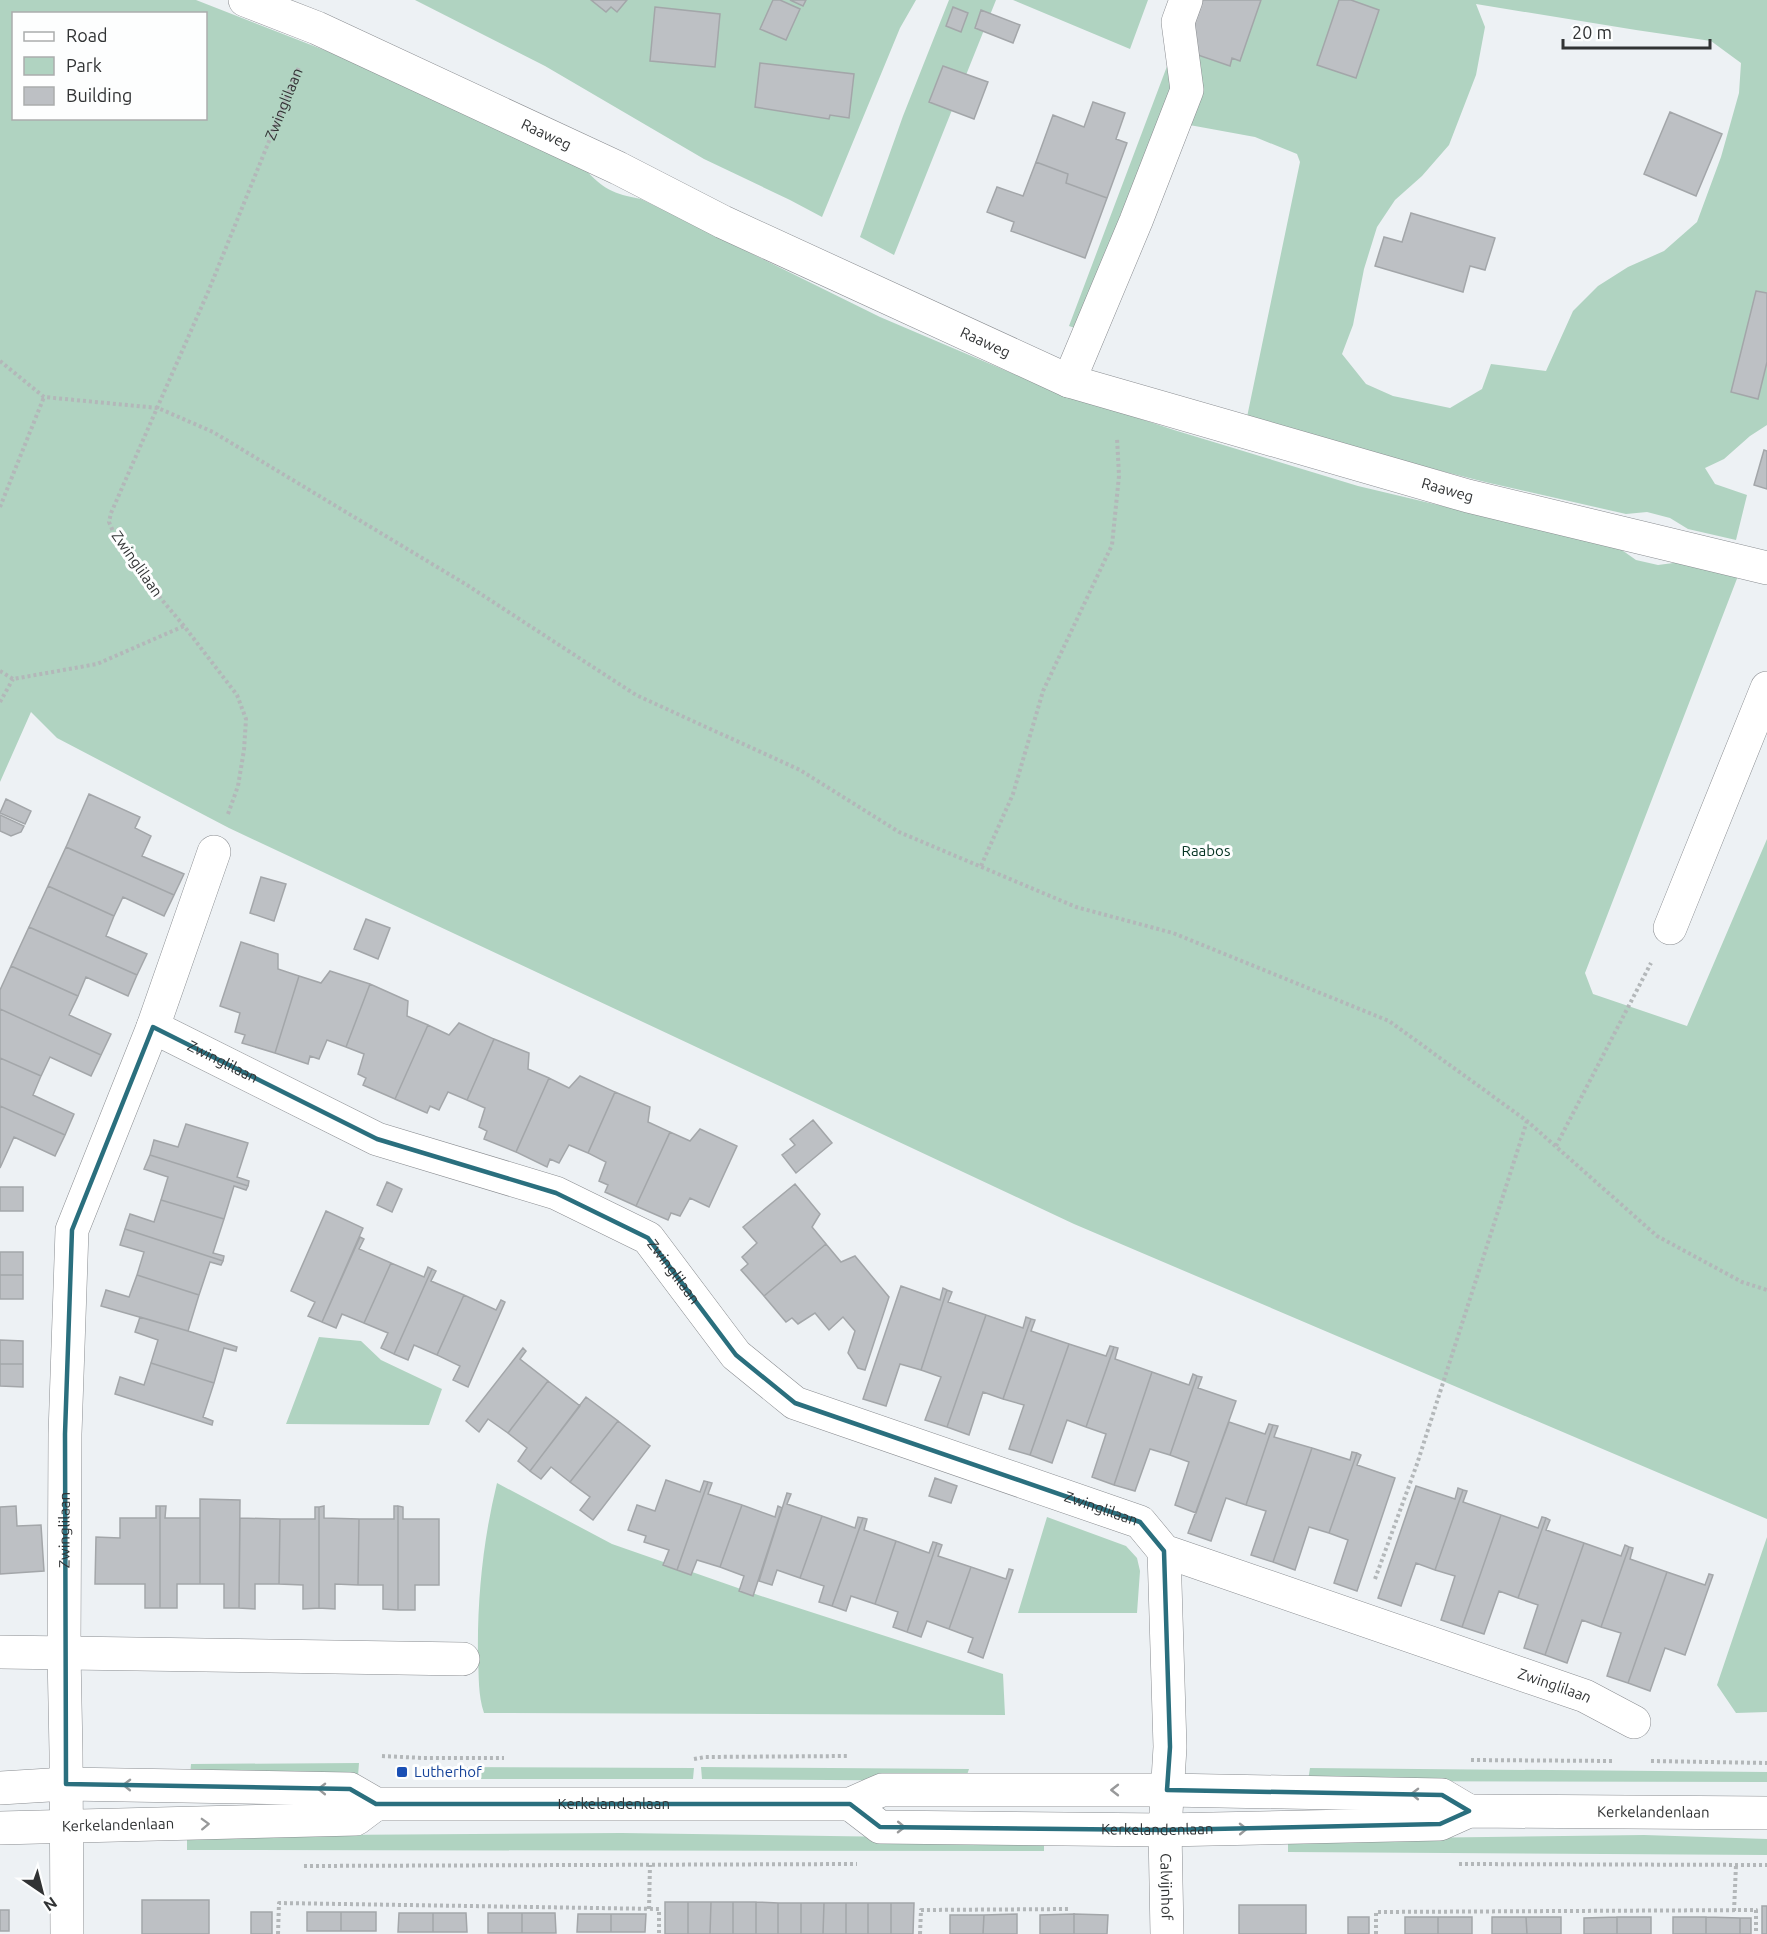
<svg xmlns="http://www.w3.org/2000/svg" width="1767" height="1934" viewBox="0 0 1767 1934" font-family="Ubuntu,sans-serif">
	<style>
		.green { fill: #b0d3c1; fill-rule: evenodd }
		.building { fill: #bdc0c4; stroke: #a3a6a9; stroke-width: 1.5 }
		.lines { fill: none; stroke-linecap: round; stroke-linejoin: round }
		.minor-casing { stroke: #8a8d91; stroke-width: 34 }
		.path { stroke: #b3b7b9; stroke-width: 4; stroke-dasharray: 3 3; stroke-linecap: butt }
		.minor { stroke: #fff; stroke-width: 33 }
		.oneway { stroke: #98999a }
		.marked { fill: none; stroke: #2a6f7e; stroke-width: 4.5; stroke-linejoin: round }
		.transit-dot { fill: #1a4fb4; stroke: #fdfefe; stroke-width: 2 }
		.labels { text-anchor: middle; stroke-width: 6; stroke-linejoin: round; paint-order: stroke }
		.street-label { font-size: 15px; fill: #313334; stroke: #fdfefe }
		.park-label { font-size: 15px; fill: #053322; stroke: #fdfefe }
		.transit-label { font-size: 15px; fill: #164399; stroke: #fdfefe; text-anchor: start }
	</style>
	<rect width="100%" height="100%" fill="#edf1f4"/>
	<path class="green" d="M0 0H196L360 64 584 168C603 189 613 194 641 199L880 317 1009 372 1075 397 1174 430 1358 486 1619 548 1636 560 1658 565 1681 562 1738 576 1585 973 1593 994 1687 1026 1767 839V1519L1074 1224 229 828 57 738 31 712 0 782ZM14 14H206V118H14Z
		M415 0H916L900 28 822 217 790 200 704 159 545 66Z
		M949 0H996L894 255 860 237 903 116Z
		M1013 0H1148L1130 49Z
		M1192 0H1767V425L1750 436 1724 459 1705 468 1715 484 1747 495 1736 540 1688 529 1670 518 1647 512 1626 514 1485 482 1346 447 1247 417 1300 162 1297 154 1255 137 1184 124 1104 338 1069 326ZM1476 4 1636 30 1711 41 1741 63 1739 93 1721 157 1697 222 1664 251 1628 267 1598 286 1573 311 1546 371 1491 364 1482 389 1450 408 1393 396 1366 384 1342 354 1353 325 1364 269 1377 227 1395 200 1422 176 1449 145 1476 75 1485 27Z
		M319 1337 361 1341 381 1360 442 1389 429 1425 286 1424Z
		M497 1483 612 1544 758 1595 1003 1674 1005 1715 484 1713C478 1695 479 1677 478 1658 477 1599 483 1540 497 1483Z
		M1047 1517 1126 1546 1137 1558 1140 1571 1137 1613H1018Z
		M1767 1537V1712L1736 1713 1717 1685Z
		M359 1763 358 1776H190L191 1764Z
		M449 1767 694 1768 693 1779H448Z
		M701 1767 969 1769 965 1781 702 1779Z
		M1310 1768 1767 1772V1782L1308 1781Z
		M621 1833 1044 1839V1851L187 1850V1836Z
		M1644 1835 1767 1839V1855L1288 1852V1841L1408 1838Z"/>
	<path class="building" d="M591 0H627L617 12 611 7 606 12Z
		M773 0H780L800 9 786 40 760 29Z
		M790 0H806L803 6Z
		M1203 0H1261L1240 61 1232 58 1230 66 1192 53 1187 44Z
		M1339 0H1351L1379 10 1356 78 1317 65Z
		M655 7 720 14 715 67 650 61Z
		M953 7 968 13 961 32 946 26Z
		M981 10 1020 25 1013 43 975 28Z
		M760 63 854 74 849 118 830 115 829 119 755 107Z
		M943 66 988 82 974 119 929 102Z
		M1093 102 1125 113 1116 139 1127 143 1107 198 1066 183 1068 174 1036 162 1053 115 1084 127Z
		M1670 112 1722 134 1696 196 1644 174Z
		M1036 162 1068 174 1066 183 1107 198 1085 258 1011 231 1014 222 987 212 997 187 1023 196Z
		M1411 213 1495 238 1485 270 1470 266 1463 292 1375 266 1384 237 1402 242Z
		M1756 291 1767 293V362L1758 399 1731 392Z
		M1764 450 1767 451V489L1754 485Z
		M89 794 140 817 135 828 151 836 142 856 184 874 174 895 66 847Z
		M6 799 31 811 25 824 0 813Z
		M0 815 24 826 21 832 11 836 0 831Z
		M66 847 174 895 164 916 123 897 114 916 48 886Z
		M261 877 286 884 274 921 250 913Z
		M48 886 114 916 106 936 147 954 137 975 29 927Z
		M366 919 390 928 378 959 354 949Z
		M29 927 137 975 128 996 86 977 78 996 11 966Z
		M241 942 278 954V969L299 976 275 1053 242 1043 245 1035 235 1032 240 1013 220 1006Z
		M11 966 78 996 69 1015 111 1034 101 1055 0 1009V990Z
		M330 971 370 984 346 1047 327 1040 319 1059 310 1056 308 1064 275 1053 299 976 321 983Z
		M370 984 408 1001 407 1016 428 1025 395 1099 363 1085 366 1078 358 1074 364 1054 346 1047Z
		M0 1009 101 1055 91 1076 50 1057 41 1076 0 1058Z
		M459 1023 494 1039 467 1100 448 1092 439 1110 430 1106 427 1113 395 1099 428 1025 449 1035Z
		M494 1039 529 1053 528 1069 549 1078 516 1152 484 1139 487 1131 479 1127 485 1108 467 1100Z
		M0 1058 41 1076 33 1095 74 1114 65 1135 0 1106Z
		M580 1076 615 1092 588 1153 569 1145 559 1163 550 1159 547 1167 516 1152 549 1078 569 1088Z
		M615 1092 650 1107 648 1122 670 1132 636 1206 605 1192 608 1185 599 1181 606 1162 588 1153Z
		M0 1106 65 1135 55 1156 14 1137 0 1168Z
		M813 1120 832 1143 796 1173 782 1155 795 1145 790 1139Z
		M186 1124 248 1143 237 1177 249 1181 248 1186 150 1155 154 1140 178 1147Z
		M700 1129 737 1146 709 1207 690 1198 680 1216 671 1213 668 1220 636 1206 670 1132 690 1141Z
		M150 1155 248 1186 246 1190 234 1186 224 1219 161 1200 168 1177 144 1169Z
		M387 1182 402 1189 392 1212 377 1205Z
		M795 1184 820 1214 812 1227 826 1244 764 1296 741 1270 748 1264 742 1257 757 1243 743 1227Z
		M0 1187H23V1211H0Z
		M161 1200 224 1219 213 1253 224 1256 223 1261 125 1229 130 1214 154 1222Z
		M326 1211 363 1228 322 1322 308 1316 315 1302 291 1291Z
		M125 1229 223 1261 221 1265 210 1262 199 1295 137 1275 144 1252 120 1245Z
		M360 1237 364 1239 359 1249 391 1263 364 1323 342 1314 336 1328 322 1322Z
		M826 1244 841 1262 855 1256 889 1297 865 1370 858 1368 848 1353 855 1331 843 1317 829 1330 815 1313 798 1324 792 1318 786 1322 764 1296Z
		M0 1252H23V1275H0Z
		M391 1263 424 1277 428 1267 432 1269 394 1354 381 1348 388 1333 364 1323Z
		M432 1269 436 1271 431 1281 464 1295 437 1355 414 1345 408 1360 394 1354Z
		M0 1275H23V1299H0Z
		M137 1275 199 1295 188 1331 101 1306 106 1290 129 1297Z
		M901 1286 940 1300 943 1288 947 1290 921 1370 900 1364 886 1406 863 1399Z
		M947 1290 952 1292 948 1302 986 1315 947 1427 925 1420 941 1377 921 1370Z
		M464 1295 496 1310 501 1300 505 1302 468 1387 453 1380 460 1366 437 1355Z
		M986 1315 1023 1328 1026 1317 1031 1319 1003 1399 983 1392 969 1435 947 1427Z
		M140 1317 188 1331 237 1347 236 1351 224 1348 214 1383 151 1363 158 1340 135 1332Z
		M1031 1319 1035 1320 1031 1331 1069 1344 1030 1455 1009 1449 1024 1405 1003 1399Z
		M0 1340 23 1341V1364H0Z
		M1069 1344 1106 1356 1110 1346 1114 1347 1086 1427 1067 1420 1052 1463 1030 1455Z
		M1114 1347 1118 1348 1115 1359 1152 1372 1114 1485 1092 1477 1106 1434 1086 1427Z
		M523 1348 526 1351 520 1359 548 1381 508 1433 488 1419 479 1432 466 1421Z
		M151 1363 214 1383 203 1417 213 1421 212 1425 115 1394 120 1377 144 1385Z
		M0 1364H23V1387L0 1386Z
		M1152 1372 1189 1385 1193 1374 1197 1376 1170 1455 1150 1449 1135 1491 1114 1485Z
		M1197 1376 1202 1377 1198 1388 1236 1401 1196 1513 1175 1505 1189 1462 1170 1455Z
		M548 1381 580 1406 530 1471 518 1461 527 1448 508 1433Z
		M586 1397 618 1421 570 1482 551 1467 541 1479 530 1471Z
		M618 1421 650 1446 593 1520 580 1510 590 1497 570 1482Z
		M1229 1422 1265 1434 1269 1424 1273 1425 1246 1505 1226 1498 1211 1541 1188 1533Z
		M1273 1425 1278 1426 1274 1437 1312 1448 1273 1562 1251 1555 1266 1511 1246 1505Z
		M1312 1448 1350 1460 1352 1452 1357 1453 1329 1533 1309 1527 1295 1570 1273 1562Z
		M1357 1453 1361 1455 1357 1465 1395 1478 1357 1591 1334 1583 1348 1540 1329 1533Z
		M935 1478 957 1486 951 1503 929 1496Z
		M666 1480 700 1492 704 1481 708 1482 677 1570 663 1565 669 1550 644 1542 646 1536 628 1530 637 1505 655 1511Z
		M708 1482 712 1483 708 1494 742 1505 720 1567 697 1560 691 1575 677 1570Z
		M1416 1486 1455 1499 1458 1488 1463 1490 1435 1570 1416 1563 1401 1606 1378 1598Z
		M1463 1490 1467 1491 1463 1502 1501 1515 1462 1627 1441 1620 1455 1576 1435 1570Z
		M787 1493 791 1494 787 1504 822 1516 800 1578 777 1570 772 1585 759 1581Z
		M200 1499 240 1500 239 1608H224V1584H200Z
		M742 1505 775 1517 778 1506 782 1508 753 1596 739 1591 744 1576 720 1567Z
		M16 1506 17 1526 41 1525 44 1571 0 1574V1507Z
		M156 1506H160V1608H145V1584H95L96 1537 120 1538V1518H156Z
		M160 1506H166L165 1518H200V1584H177V1608H160Z
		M324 1506V1518L359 1519 358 1585 335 1584V1609L319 1608V1507Z
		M394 1506H398V1610L383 1609V1585H358L359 1519H394Z
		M398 1506 403 1507V1519H439V1585H415V1610H398Z
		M315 1507H319V1608L303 1609V1585L279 1584 280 1519H315Z
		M1501 1515 1538 1528 1542 1517 1546 1518 1518 1598 1499 1591 1484 1634 1462 1627Z
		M822 1516 855 1528 858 1517 863 1518 832 1606 819 1602 824 1586 800 1578Z
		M240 1518 280 1519 279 1584H255V1609L239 1608Z
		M863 1518 867 1519 864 1530 896 1541 875 1604 851 1596 846 1611 832 1606Z
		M1546 1518 1550 1520 1546 1530 1584 1543 1545 1655 1524 1648 1538 1605 1518 1598Z
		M896 1541 929 1553 933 1542 937 1543 907 1632 893 1627 898 1612 875 1604Z
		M937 1543 942 1545 938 1556 971 1567 949 1629 927 1621 921 1637 907 1632Z
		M1584 1543 1621 1556 1625 1545 1629 1547 1601 1627 1582 1620 1567 1663 1545 1655Z
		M1629 1547 1633 1548 1630 1559 1667 1572 1628 1683 1607 1676 1621 1633 1601 1627Z
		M971 1567 1006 1579 1009 1569 1013 1570 983 1658 968 1652 973 1638 949 1629Z
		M1667 1572 1705 1585 1709 1574 1713 1575 1685 1655 1665 1648 1650 1691 1628 1683Z
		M142 1900H209V1934H142Z
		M665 1902H688V1934H665Z
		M688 1902H711L710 1934H688Z
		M711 1902H733V1934H710Z
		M733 1902H756V1934H733Z
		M756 1902 778 1903V1934H756Z
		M778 1903H801V1934H778Z
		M801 1903H824L823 1934H801Z
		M824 1903H846V1934H823Z
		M846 1903H868V1934H846Z
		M868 1903H891V1934H868Z
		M891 1903H914L913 1934H891Z
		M1239 1905H1306V1934H1239Z
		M1762 1906H1767V1934H1762Z
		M0 1910H9V1931H0Z
		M251 1912H272V1934H251Z
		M307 1912H341V1931H307Z
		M341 1912H376V1931H341Z
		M399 1913H433V1932H398Z
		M433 1913H466L467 1932H433Z
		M488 1913H522V1933H488Z
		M522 1913H555L556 1933H522Z
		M578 1914H611V1932H577Z
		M611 1914H646L645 1932H611Z
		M1017 1914V1934H983L984 1915Z
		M1074 1914V1934H1040V1915Z
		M1074 1914 1108 1915 1107 1934H1074Z
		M950 1915H984L983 1934H950Z
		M1348 1917H1369V1934H1348Z
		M1405 1917H1438V1934H1405Z
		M1438 1917H1472V1934H1438Z
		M1492 1917H1526L1527 1934H1492Z
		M1526 1917H1561V1934H1527Z
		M1617 1917H1651V1934H1617Z
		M1617 1917V1934H1584V1918Z
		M1673 1917H1706V1934H1673Z
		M1706 1917 1740 1918V1934H1706Z
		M1740 1918H1751V1934H1740Z"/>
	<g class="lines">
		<defs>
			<g id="minor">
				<path id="s2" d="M245 0 317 28 618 168 723 222 1069 381 1468 496 1767 568"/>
				<path d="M1069 381 1136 221 1187 90 1178 22 1186 0"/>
				<path d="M1670 928 1767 688"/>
				<path id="s3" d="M153 1027 377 1139 556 1193 648 1238 736 1355 795 1403 1140 1522 1164 1551 1585 1696 1634 1722"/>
				<path id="s4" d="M1164 1551 1170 1747 1165 1830 1167 1934"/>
				<path d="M0 1652 463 1659"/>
				<path id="s5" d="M0 1788 66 1784 350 1789 376 1804H850L882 1790H1167L1442 1795 1469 1811"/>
				<path id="s6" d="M850 1804 880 1827 1165 1830 1440 1824 1469 1811 1767 1813"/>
				<path id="s7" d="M0 1828 356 1819 376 1804"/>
				<path id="s8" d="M67 1934 66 1752 64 1653 65 1434 72 1230 153 1027 214 852"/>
			</g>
		</defs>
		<use href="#minor" class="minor-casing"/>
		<g class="path">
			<path d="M0 361 44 397 158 408 213 432 467 585 636 695 800 770 899 832 1076 907 1173 933 1389 1021 1527 1121 1657 1236 1742 1282 1767 1290"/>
			<path d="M0 507 44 397"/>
			<path d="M0 671 13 679 97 664 184 626"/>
			<path d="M0 702 13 679"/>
			<path id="s1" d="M228 814 238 786 244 750 246 719 237 695 184 626 146 581 115 536 109 522 111 513 208 292 299 67"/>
			<path d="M981 866 1013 794 1043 691 1112 545 1119 476 1117 438"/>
			<path d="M1556 1146 1651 963"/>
			<path d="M1375 1579 1417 1464 1527 1121"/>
			<path d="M382 1756 423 1758H504"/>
			<path d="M694 1759 705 1757 848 1756"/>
			<path d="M1471 1760 1613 1761"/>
			<path d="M1651 1761 1767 1763"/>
			<path d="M1459 1864 1767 1865"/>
			<path d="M304 1866 857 1864"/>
			<path d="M649 1909 650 1865"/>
			<path d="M1734 1911 1736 1865"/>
			<path d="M278 1934 279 1903 659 1909V1934"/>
			<path d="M920 1934 921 1910 1070 1909"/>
			<path d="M1376 1934V1912L1756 1910V1934"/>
		</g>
		<use href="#minor" class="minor"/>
	</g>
	<defs><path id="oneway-chevron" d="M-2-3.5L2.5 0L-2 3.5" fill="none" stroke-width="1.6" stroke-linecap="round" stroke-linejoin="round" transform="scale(1.5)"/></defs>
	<g class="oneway">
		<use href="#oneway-chevron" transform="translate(127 1785) rotate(-179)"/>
		<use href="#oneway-chevron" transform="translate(322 1789) rotate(-179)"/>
		<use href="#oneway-chevron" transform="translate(1115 1790) rotate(180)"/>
		<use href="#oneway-chevron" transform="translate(1415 1794) rotate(-179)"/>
		<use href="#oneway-chevron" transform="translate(205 1824) rotate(-2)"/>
		<use href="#oneway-chevron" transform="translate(901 1827) rotate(1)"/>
		<use href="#oneway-chevron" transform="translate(1243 1829) rotate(-1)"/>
	</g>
	<path class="marked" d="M153 1027 377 1139 556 1193 648 1238 736 1355 795 1403 1140 1522 1164 1551 1170 1747 1167 1790 1442 1795 1469 1811 1440 1824 1165 1830 880 1827 850 1804H376L350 1789 66 1784 65 1434 72 1230Z"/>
	<rect class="transit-dot" x="396" y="1766" width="12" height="12" rx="3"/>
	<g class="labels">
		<g class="street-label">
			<text dy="5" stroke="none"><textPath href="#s1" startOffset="792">Zwinglilaan</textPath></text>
			<text dy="5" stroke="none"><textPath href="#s2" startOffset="330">Raaweg</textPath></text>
			<text dy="5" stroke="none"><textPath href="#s2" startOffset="816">Raaweg</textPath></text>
			<text dy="5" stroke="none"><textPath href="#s2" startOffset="1302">Raaweg</textPath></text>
			<text transform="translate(137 564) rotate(55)" y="5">Zwinglilaan</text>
			<text dy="5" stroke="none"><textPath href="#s3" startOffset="78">Zwinglilaan</textPath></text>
			<text dy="5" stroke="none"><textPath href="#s3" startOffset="582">Zwinglilaan</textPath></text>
			<text dy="5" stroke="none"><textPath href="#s3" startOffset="1086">Zwinglilaan</textPath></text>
			<text dy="5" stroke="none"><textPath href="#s8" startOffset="404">Zwinglilaan</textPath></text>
			<text dy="5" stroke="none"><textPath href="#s3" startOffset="1578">Zwinglilaan</textPath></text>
			<text dy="5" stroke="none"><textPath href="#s5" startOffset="618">Kerkelandenlaan</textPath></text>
			<text dy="5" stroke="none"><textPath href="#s6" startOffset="814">Kerkelandenlaan</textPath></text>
			<text dy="5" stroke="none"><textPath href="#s7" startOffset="118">Kerkelandenlaan</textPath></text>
			<text dy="5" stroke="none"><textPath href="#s6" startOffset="315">Kerkelandenlaan</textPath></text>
			<text dy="5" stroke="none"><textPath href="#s4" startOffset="336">Calvijnhof</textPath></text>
		</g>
		<g class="park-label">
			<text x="1206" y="856">Raabos</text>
		</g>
		<g class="transit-label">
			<text x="414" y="1777">Lutherhof</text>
		</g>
	</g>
	<rect x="12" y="12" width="195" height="108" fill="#fdfefe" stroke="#abadad" stroke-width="1.5"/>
	<rect x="24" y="32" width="30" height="9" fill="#ffffff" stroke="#abadad" stroke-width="1.5"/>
	<text x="66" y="42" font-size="18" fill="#313334">Road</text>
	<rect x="24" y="57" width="30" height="18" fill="#b0d3c1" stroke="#abadad" stroke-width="1.5"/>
	<text x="66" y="72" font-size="18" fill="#313334">Park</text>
	<rect x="24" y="87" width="30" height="18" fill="#bdc0c4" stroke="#abadad" stroke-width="1.5"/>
	<text x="66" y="102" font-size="18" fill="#313334">Building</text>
	<g transform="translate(42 1892) rotate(145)" stroke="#fdfefe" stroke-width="4.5" paint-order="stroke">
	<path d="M0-4.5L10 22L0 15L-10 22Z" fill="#313334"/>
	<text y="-9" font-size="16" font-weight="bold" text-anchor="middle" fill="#313334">N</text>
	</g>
	<path d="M1563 39v9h147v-9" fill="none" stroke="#313334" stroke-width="3"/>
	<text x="1572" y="39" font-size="18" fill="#313334" stroke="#fdfefe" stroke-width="4.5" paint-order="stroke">20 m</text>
</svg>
